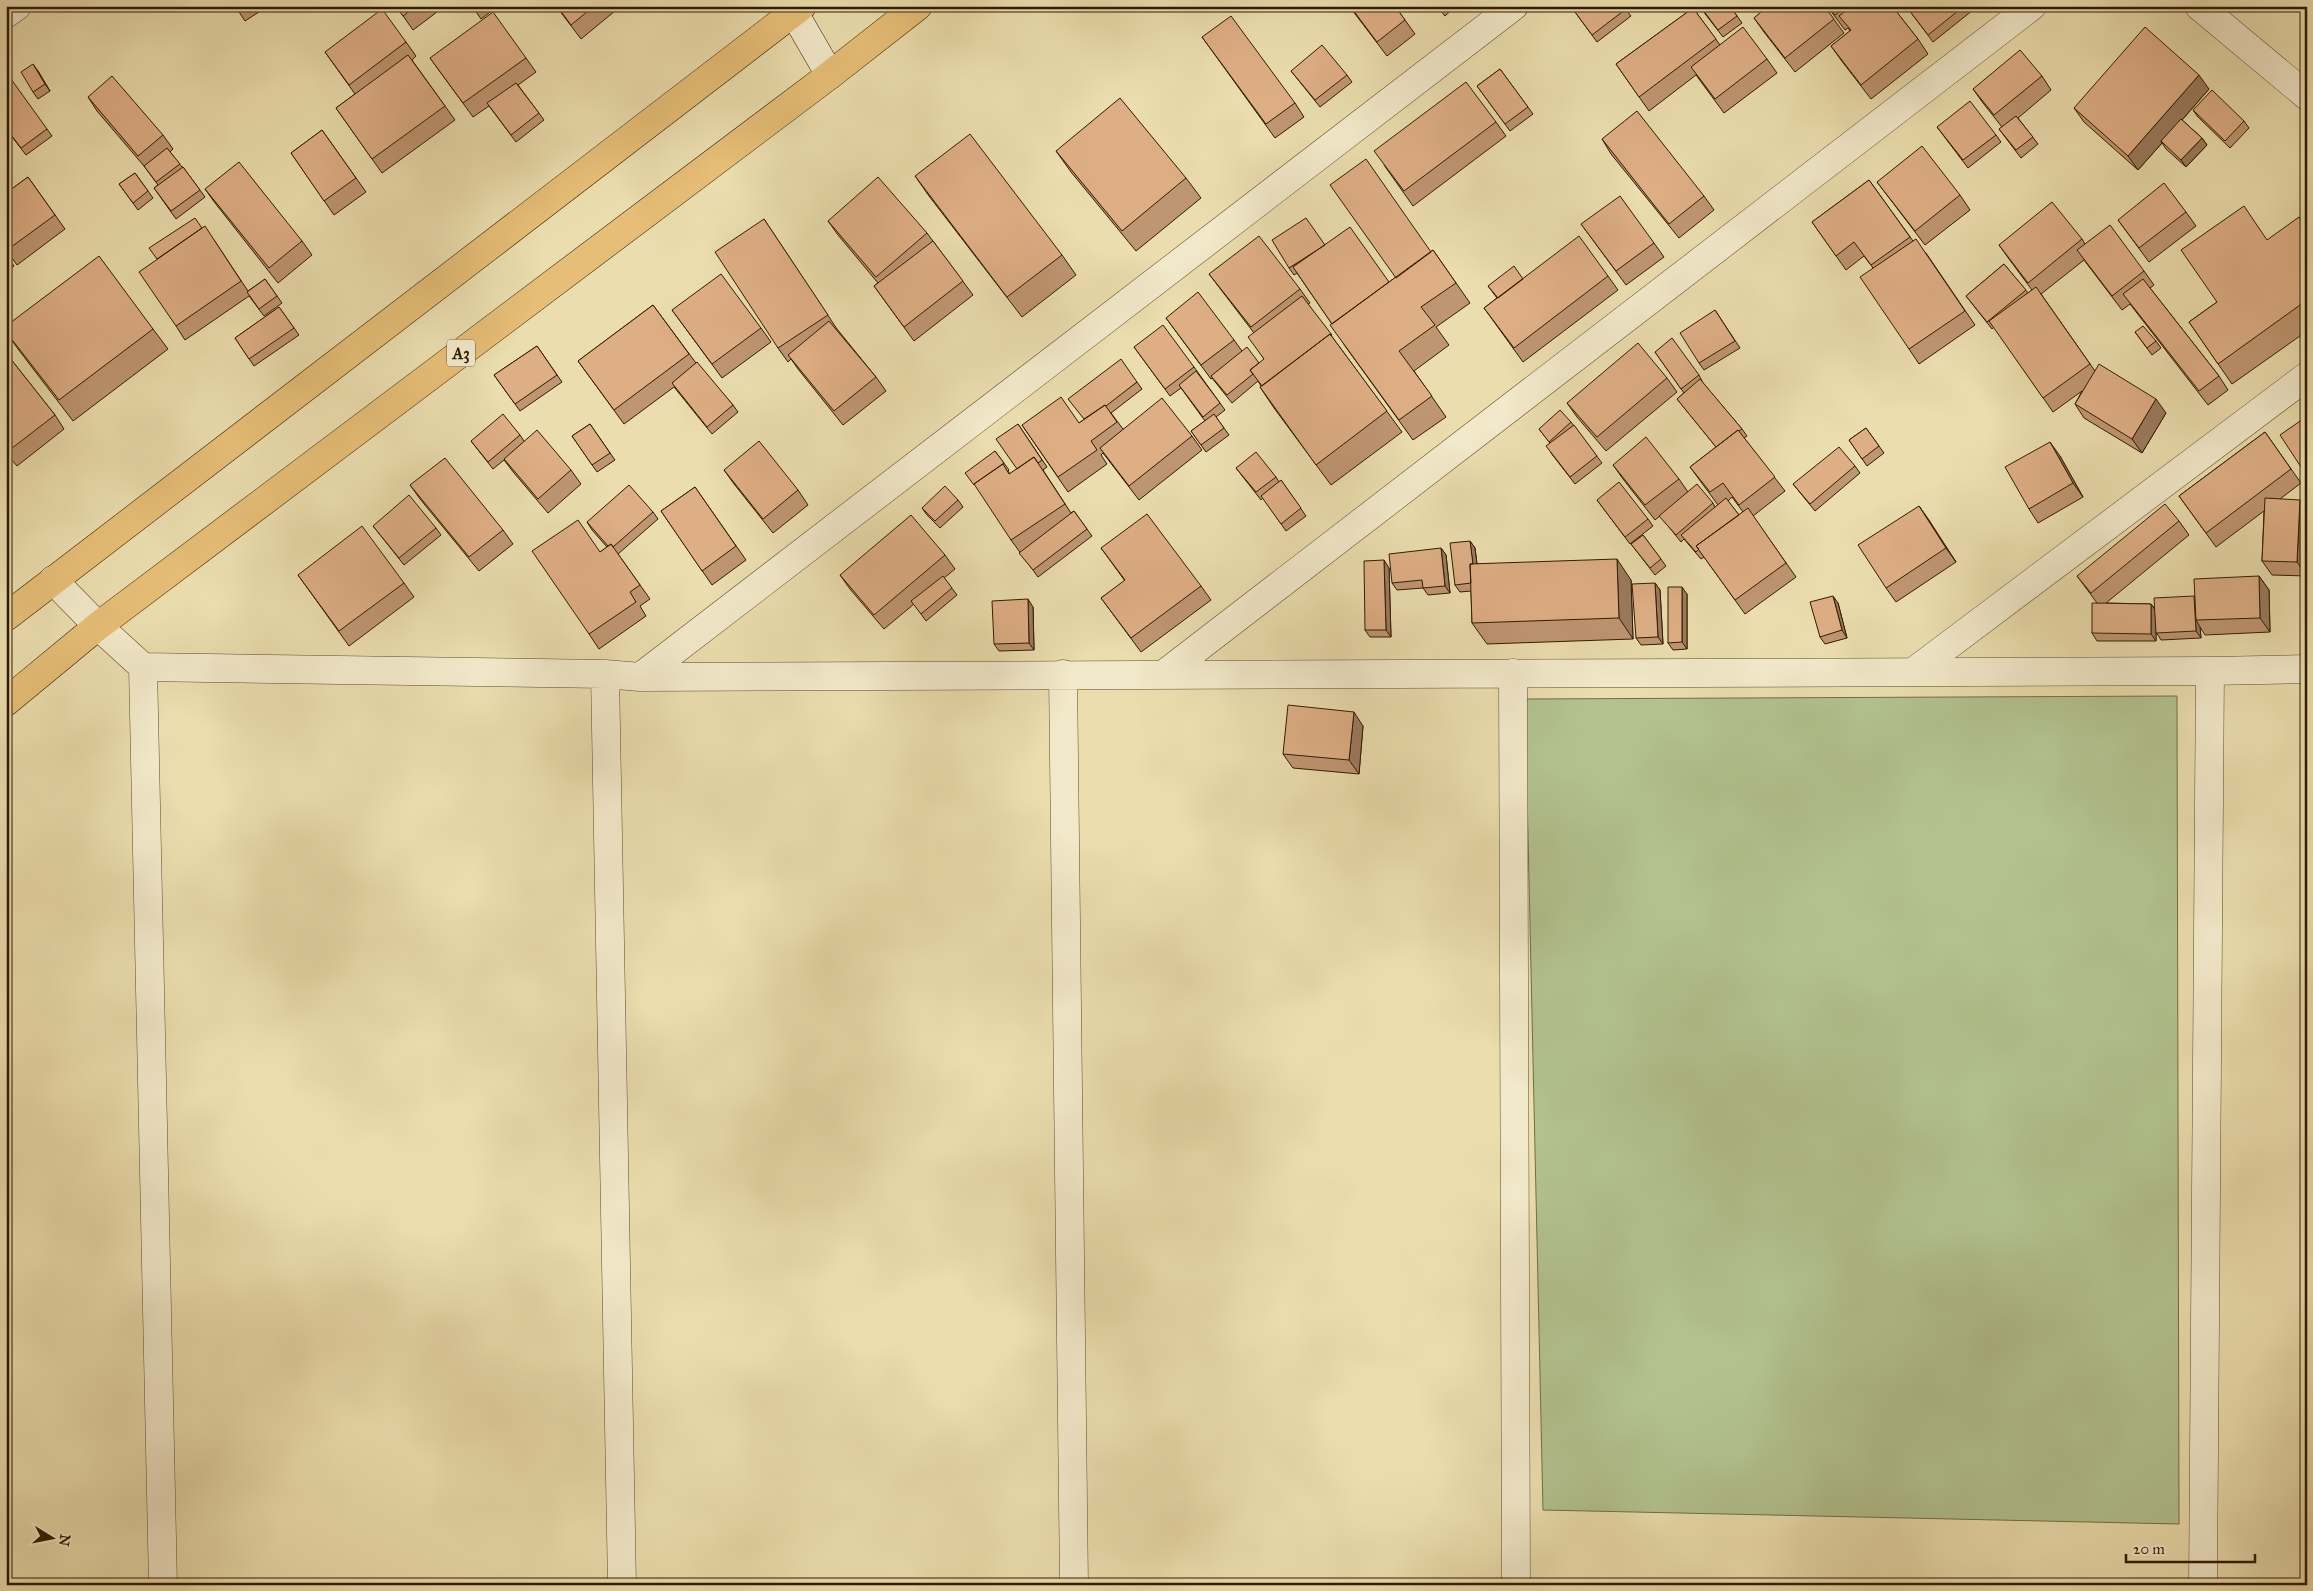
<svg xmlns="http://www.w3.org/2000/svg" width="2313" height="1591" viewBox="0 0 2313 1591" font-family="'IM FELL Great Primer',serif">
	<style>
		.green { fill: #b2c28f; stroke: #716e48 }
		.lines { fill: none; stroke-linecap: round; stroke-linejoin: round }
		.street-casing { stroke: #5f4b2c; stroke-width: 29 }
		.secondary-casing { stroke: #301a01; stroke-width: 29 }
		.highway-casing { stroke: #301a01; stroke-width: 29 }
		.street { stroke: #f2e9ca; stroke-width: 28 }
		.secondary { stroke: #f2e9ca; stroke-width: 28 }
		.highway { stroke: #e6be77; stroke-width: 28 }
		.wall { fill: #bf9672; stroke: #301a01; fill-rule: evenodd }
		.shaded-wall { fill: #9b7a5d; stroke: #301a01 }
		.building { fill: #deae85; stroke: #301a01 }
		.labels { text-anchor: middle; stroke-width: 5; stroke-linejoin: round; paint-order: stroke }
		.shield { fill: #f2e9ca; stroke: #6a583d; stroke-width: 1 }
		.shield-label { font-size: 16px; font-weight: bold; fill: #301a01 }
	</style>
	<rect width="100%" height="100%" fill="#ebddae"/>
	<filter id="stains"><feTurbulence type="fractalNoise" baseFrequency=".004" numOctaves="4"/><feColorMatrix values="0 0 0 0 .2 0 0 0 0 .09 0 0 0 0 .02 0 0 0 .5 -.17"/></filter>
	<radialGradient id="worn" r=".72"><stop offset=".6" stop-color="#630" stop-opacity="0"/><stop offset="1" stop-color="#630" stop-opacity=".3"/></radialGradient>
	<path class="green" d="M2177 696 2179 1524 1543 1510 1525 699Z"/>
	<g class="lines">
		<defs>
			<path id="street" d="M2199 6 2307 96
				M6 14 17 6
				M53 580 98 626 143 667 605 674 640 677 2210 671 2307 669
				M143 667 163 1585
				M1913 672 2307 376
				M1513 673 1516 1585
				M605 674 622 1585
				M1063 674 1074 1585
				M1164 674 2032 6
				M640 677 1514 6
				M2203 1585 2210 671"/>
			<path id="secondary" d="M790 6 830 75"/>
			<path id="highway" d="M6 617 802 6
				M6 702 98 626 830 75 918 6"/>
		</defs>
		<use href="#street" class="street-casing"/>
		<use href="#secondary" class="secondary-casing"/>
		<use href="#highway" class="highway-casing"/>
		<use href="#street" class="street"/>
		<use href="#secondary" class="secondary"/>
		<use href="#highway" class="highway"/>
	</g>
	<path class="wall" d="M235 6H268L245 21Z
		M396 6H445L413 30Z
		M472 6H498L481 19Z
		M556 6H621L581 39Z
		M1349 6H1395L1415 34 1387 56Z
		M1437 6H1456L1445 16Z
		M1623 6 1631 16 1597 42 1575 12Z
		M1648 6H1659L1652 11Z
		M1699 6H1730L1742 23 1723 37Z
		M1759 6H1824L1844 33 1795 72 1764 32 1754 18 1763 11Z
		M1827 6H1892L1918 39 1928 54 1871 99 1841 60 1831 46 1850 31 1848 28 1845 30Z
		M1913 6H1978L1933 42 1909 10Z
		M1693 8 1720 45 1767 59 1777 73 1724 113 1696 75 1649 111 1616 64Z
		M1202 37 1295 103 1304 117 1275 138Z
		M406 42 416 56 412 60 455 120 382 173 336 108 355 94 325 52Z
		M430 58H526L536 72 518 85 544 120 516 142 489 106 473 117Z
		M1500 69 1533 114 1510 131 1477 86Z
		M38 71 50 91 38 99 33 92Z
		M1291 71 1347 75 1352 82 1320 107Z
		M2042 76 2051 90 2018 118 2038 144 2021 158 1999 129 2002 127 1983 103 1973 89Z
		M2209 89 2182 120 2202 138 2207 145 2186 167 2166 149 2162 143 2138 170 2084 122 2074 108Z
		M88 97 163 135 173 149 170 152 182 167H183L205 197 176 219 154 188 158 185 144 166 97 111Z
		M2193 110 2244 121 2249 128 2230 148 2198 117Z
		M1496 122 1506 136 1413 206 1384 165Z
		M1937 127 1996 135 2001 142 1968 168Z
		M6 129H47L52 136 26 155Z
		M322 130 366 192 334 215 291 153Z
		M1602 139 1704 196 1714 210 1679 238 1611 154Z
		M1056 151 1186 178 1201 198 1136 251 1071 172Z
		M135 173 153 198 138 210 119 184Z
		M915 176 1062 255 1076 275 1022 317 929 196Z
		M28 177 65 229 17 265 6 250V193Z
		M1869 180 1913 241 1926 253 1975 325 1919 364 1909 349 1873 268 1864 256 1846 270 1812 222Z
		M1877 182 1960 195 1970 210 1925 245Z
		M205 189 302 241 312 255 278 283 215 203Z
		M2186 212 2196 226 2149 262 2118 220Z
		M764 219 837 329 876 377 886 391 843 425 798 369 791 359 788 362 778 348Z
		M828 221 927 233 973 295 914 341 874 286 878 283 838 235Z
		M1581 224 1654 243 1664 257 1626 285Z
		M2307 227V331L2232 384 2189 322 2217 302 2267 240Z
		M202 228 214 240 248 291 265 279 282 303 264 316 249 296 185 340 176 326Z
		M2082 239 2085 244 2144 271 2154 285 2150 288 2219 376 2228 390 2208 405 2130 304 2122 310 2084 260 2041 294 2095 371 2166 413 2142 453 2084 418 2075 404 2082 391 2053 412 1994 327 1992 329 1966 296 2004 264 2028 293 2032 290 2009 259 1999 245Z
		M1325 245 1389 282 1433 250 1470 303 1436 327 1449 345 1414 371 1446 417 1413 440 1345 346 1332 324 1297 273 1294 275 1289 268Z
		M6 255 14 266 6 272Z
		M1209 274 1300 289 1310 303 1308 304 1402 432 1331 485 1274 408 1260 387 1261 386 1258 381 1232 403 1212 378 1211 379 1166 318 1234 340 1242 351 1259 363 1264 360 1254 333Z
		M1608 276 1618 290 1523 362 1484 308 1497 298 1488 286 1523 279Z
		M653 305 696 363 733 405 738 412 712 434 674 387 624 424 578 361Z
		M279 307 299 335 254 366 235 338Z
		M672 310 761 328 771 342 722 378Z
		M1715 310 1740 348 1704 370 1699 363Z
		M153 329 168 349 73 421 18 349 6 332Z
		M2135 332 2156 341 2161 348 2152 355Z
		M537 346 562 382 520 411 494 375Z
		M1134 347 1194 367 1225 410 1216 417 1229 435 1206 452 1191 431 1205 421 1181 388 1170 396Z
		M1655 352 1699 375 1703 383 1742 429 1747 436 1744 438 1785 491 1753 516 1796 577 1745 614 1704 557 1701 559 1684 539 1681 542 1660 516 1655 520 1623 479 1613 465 1679 479 1688 492 1713 503 1715 507 1718 505 1690 467 1716 447 1677 399 1684 393ZM1732 497 1743 512 1739 515 1728 501Z
		M6 353 55 415 64 429 17 466 6 453Z
		M1667 378 1677 392 1606 451 1577 417 1567 403Z
		M1137 382 1142 389 1111 413 1123 429 1192 436 1202 450 1139 500 1103 453 1101 455 1107 464 1068 492 1022 425 1079 423Z
		M2307 418V476L2303 470Z
		M1571 422 1602 463 1575 484 1551 453 1550 443 1539 429Z
		M590 424 615 460 597 472 572 436Z
		M1018 424 1047 467 1043 470 1071 513 1074 511 1092 536 1038 577 1011 540 995 451 1009 470 1008 471 1010 474 1017 469Z
		M1866 428 1884 453 1867 466 1849 440Z
		M2265 432 2301 483 2280 499 2307 509V576L2272 575 2262 561 2264 511 2216 547 2179 496Z
		M520 435 524 441 571 470 581 484 548 513 514 473 504 460 493 469 471 441Z
		M2060 456 2083 497 2038 523 2029 509Z
		M1855 466 1860 473 1815 511 1793 484Z
		M1236 468 1276 477 1279 482 1281 480 1306 516 1286 531 1263 498 1261 500Z
		M724 470 798 490 808 505 773 533 734 484Z
		M410 485 503 530 513 544 479 571 420 499Z
		M695 487 746 560 712 585 661 511Z
		M958 500 963 507 940 528 927 515 922 508Z
		M1597 500 1648 519 1653 526 1630 544Z
		M1919 506 1956 562 1896 602 1886 588Z
		M653 512 658 519 618 554 650 599 640 606 646 616 599 649 589 634 600 552 607 547 592 530 587 522Z
		M2179 521 2189 535 2106 603 2151 604 2155 609 2195 598 2259 576 2269 590 2270 632 2205 635 2200 627 2201 638 2161 640 2156 632V641H2097L2092 633 2097 603 2077 576Z
		M373 526 436 528 441 535 404 565Z
		M1643 535 1666 566 1655 575 1631 544Z
		M1470 541 1475 548 1477 564 1631 580 1633 639 1487 644 1472 623 1471 591 1460 592 1455 585Z
		M1101 548 1201 586 1211 600 1141 652 1101 598 1125 581Z
		M1441 548 1446 555 1450 593 1428 595 1423 588 1397 590 1392 583Z
		M945 555 955 569 944 578 957 595 926 621 914 604 884 629 850 589 840 575Z
		M1389 568 1391 637H1370L1365 630Z
		M298 575 404 583 414 597 349 646Z
		M1655 583 1660 590 1663 644 1641 645 1636 638Z
		M1687 594V649L1673 650 1668 643Z
		M1838 603 1847 638 1825 644 1820 637Z
		M1033 607 1034 650 999 651 994 644Z
		M1363 726 1359 774 1293 768 1283 754Z"/>
	<path class="shaded-wall" d="M33 64 38 71 50 91 45 84Z
		M2199 75 2209 89 2162 143 2161 141 2162 143 2138 170 2128 156Z
		M2202 138 2207 145 2186 167 2181 160Z
		M2156 399 2166 413 2142 453 2132 439Z
		M2050 442 2060 456 2083 497 2073 483Z
		M2300 500 2307 509V576L2297 562Z
		M1919 506 1929 520 1956 562 1946 548Z
		M1470 541 1475 548 1480 589 1475 582Z
		M1441 548 1446 555 1450 593 1445 586Z
		M1617 559 1631 580 1633 639 1619 618Z
		M1384 560 1389 568 1391 637 1386 630Z
		M2259 576 2269 590 2270 632 2260 618Z
		M1655 583 1660 590 1663 644 1658 637Z
		M1682 587 1687 594V649L1682 642Z
		M1833 596 1838 603 1847 638 1842 630Z
		M2194 596 2199 603 2196 620 2200 627 2201 638 2196 631Z
		M1028 599 1033 607 1034 650 1029 643Z
		M2151 604 2156 611V641L2151 634Z
		M1354 712 1363 726 1359 774 1349 760Z"/>
	<path class="building" d="M396 6H416L403 16Z
		M557 6H594L571 25Z
		M1350 6H1395L1405 20 1377 42Z
		M1583 6H1623L1626 9 1592 35 1575 12Z
		M1700 6H1730L1737 16 1718 30Z
		M1760 6H1768L1763 10Z
		M1768 6H1824L1834 19 1785 58 1754 18Z
		M1828 6H1847L1835 15Z
		M1852 6H1892L1918 39 1861 85 1831 46 1851 30 1839 16Z
		M1913 6H1964L1928 35 1909 10Z
		M1693 8 1716 39 1639 97 1616 64Z
		M382 9 406 42 349 85 325 52Z
		M493 12 526 58 463 103 430 58Z
		M1231 16 1295 103 1266 124 1202 37Z
		M1743 27 1767 59 1715 99 1691 67Z
		M2145 27 2199 75 2128 156 2074 108Z
		M1322 45 1347 75 1315 100 1291 71Z
		M2020 50 2042 76 1994 115 1973 89Z
		M408 55 445 106 372 159 336 108Z
		M33 64 45 84 33 92 21 72Z
		M1500 69 1528 107 1505 124 1477 86Z
		M112 76 163 135 138 156 88 97Z
		M11 79 47 129 21 148 6 128V83Z
		M1466 82 1496 122 1404 191 1374 151Z
		M516 83 539 113 511 135 487 103Z
		M2212 90 2244 121 2225 141 2193 110Z
		M1120 98 1186 178 1122 231 1056 151Z
		M1970 101 1996 135 1963 160 1937 127Z
		M1637 111 1704 196 1669 224 1602 139Z
		M2016 116 2033 137 2016 150 1999 129Z
		M2181 119 2202 138 2181 160 2161 141Z
		M322 130 356 178 324 201 291 153Z
		M970 134 1062 255 1007 297 915 176Z
		M1922 146 1960 195 1915 231 1877 182Z
		M167 148 180 164 156 182 144 166Z
		M1366 159 1431 252 1396 278 1330 185Z
		M239 162 302 241 269 268 205 189Z
		M183 167 200 190 171 211 154 188Z
		M135 173 148 191 133 203 119 184Z
		M28 177 55 215 7 250 6 249V193Z
		M878 177 927 233 876 277 828 221Z
		M1869 180 1910 237 1871 265 1854 242 1836 256 1812 222Z
		M2164 183 2186 212 2139 248 2118 220Z
		M1620 196 1654 243 1616 271 1581 224Z
		M2052 202 2082 239 2028 283 1999 245Z
		M2244 206 2267 240 2299 217 2307 227V300L2218 364 2189 322 2217 302 2181 250Z
		M195 218 202 228 157 259 149 248Z
		M1306 218 1325 245 1289 268 1272 240Z
		M764 219 828 315 778 348 715 252Z
		M2110 225 2144 271 2112 296 2077 250Z
		M205 226 241 281 176 326 139 272Z
		M1350 227 1389 282 1332 324 1293 267Z
		M1259 236 1300 289 1251 327 1209 274Z
		M1579 236 1608 276 1514 348 1484 308Z
		M1916 239 1965 311 1909 349 1860 277Z
		M933 241 963 281 904 327 874 286Z
		M1433 250 1456 283 1421 307 1435 325 1399 351 1432 396 1399 420 1330 325Z
		M99 256 153 329 59 400 6 332V326Z
		M2004 264 2026 290 1987 322 1966 296Z
		M1514 266 1523 279 1498 298 1488 286Z
		M721 274 761 328 712 364 672 310Z
		M265 279 277 296 259 309 247 292Z
		M2143 279 2219 376 2199 391 2123 294Z
		M2036 287 2090 364 2043 398 1989 321Z
		M1198 292 1234 340 1201 365 1166 318Z
		M1302 296 1332 335 1331 336 1330 334 1262 386 1250 370 1264 359 1248 337Z
		M653 305 689 354 614 410 578 361Z
		M279 307 294 328 249 359 235 338Z
		M1715 310 1735 341 1699 363 1680 333Z
		M829 321 876 377 834 411 788 355Z
		M1163 325 1194 367 1165 389 1134 347Z
		M2143 326 2156 341 2147 348 2135 332Z
		M1330 334 1387 411 1316 465 1260 387Z
		M1672 338 1699 375 1681 389 1655 352Z
		M1638 343 1667 378 1597 437 1567 403Z
		M537 346 557 375 515 404 494 375Z
		M1247 347 1259 363 1250 370 1253 374 1227 395 1211 376Z
		M6 353 55 415 7 452 6 451Z
		M1121 359 1137 382 1106 406 1105 405 1084 419 1068 399Z
		M697 362 733 405 707 427 672 383Z
		M2099 364 2156 399 2132 439 2075 404Z
		M1196 371 1220 403 1203 417 1179 385Z
		M1700 379 1742 429 1739 431 1738 430 1716 447 1677 399Z
		M1061 397 1079 423 1105 405 1117 422 1091 441 1097 450 1058 477 1022 425Z
		M1162 398 1192 436 1129 486 1100 448Z
		M1560 410 1571 422 1549 442 1539 429Z
		M503 414 520 435 488 462 471 441Z
		M1214 414 1224 428 1201 445 1191 431Z
		M2306 417 2307 418V468L2303 470 2280 435Z
		M590 424 610 453 592 465 572 436Z
		M1018 424 1042 460 1038 463 1034 457 1017 469 996 439Z
		M1574 425 1597 456 1570 477 1546 446Z
		M1866 428 1879 446 1862 459 1849 440Z
		M537 430 571 470 538 499 504 459Z
		M1738 430 1775 477 1739 505 1723 483 1710 492 1690 467Z
		M2265 432 2291 469 2206 533 2179 496Z
		M1646 437 1679 479 1645 505 1613 465Z
		M759 441 798 490 763 519 724 470Z
		M2050 442 2073 483 2029 509 2005 467Z
		M1839 447 1855 466 1810 504 1793 484Z
		M995 451 1004 463 974 484V485L965 473Z
		M1256 452 1276 477 1256 492 1236 468Z
		M1034 457 1065 504 1011 540 974 484 1003 464 1009 474Z
		M445 458 503 530 469 557 410 485Z
		M1281 480 1301 508 1281 524 1261 496Z
		M1619 482 1648 519 1625 537 1597 500Z
		M1697 484 1713 503 1676 535 1659 516Z
		M629 485 653 512 613 547 611 544 608 546 587 522Z
		M945 486 958 500 935 521 922 508Z
		M695 487 736 546 702 571 661 511Z
		M409 495 436 528 399 558 373 526Z
		M1726 498 1739 515 1696 546 1699 549 1696 552 1681 535Z
		M2265 498 2300 500 2297 562 2262 561Z
		M2165 504 2179 521 2091 593 2077 576Z
		M1919 506 1946 548 1886 588 1858 545Z
		M1748 508 1786 563 1735 600 1696 546Z
		M1074 511 1087 529 1033 570 1019 553Z
		M1147 514 1201 586 1131 638 1101 598 1125 580 1101 548Z
		M911 515 945 555 874 615 840 575Z
		M578 520 600 552 611 544 640 585 630 592 636 602 589 634 532 551Z
		M362 526 404 583 339 631 298 575Z
		M1643 535 1661 559 1650 568 1631 544Z
		M1470 541 1473 564H1470L1471 583 1455 585 1450 543Z
		M1441 548 1445 586 1423 588 1422 580 1392 583 1389 554Z
		M1617 559 1619 618 1472 623 1470 564Z
		M1384 560 1386 630H1365L1364 561Z
		M943 576 952 588 921 614 911 601Z
		M2259 576 2260 618 2196 620 2194 579Z
		M1655 583 1658 637 1636 638 1632 584Z
		M1668 587H1682V642L1668 643Z
		M1833 596 1842 630 1820 637 1810 602Z
		M2194 596 2196 631 2156 633 2154 598Z
		M1028 599 1029 643 994 644 992 601Z
		M2092 603 2151 604V634L2092 633Z
		M1288 705 1354 712 1349 760 1283 754Z"/>
	<g class="labels">
		<rect class="shield" x="447" y="339.5" width="28" height="27" rx="4"/>
		<g class="shield-label">
			<text x="461" y="359">A3</text>
		</g>
	</g>
	<rect width="2313" height="1591" fill="none" stroke="#ebddae" stroke-width="25"/>
	<rect x="8" y="8" width="2298" height="1576" fill="none" stroke="#301a01" stroke-width="2.5"/>
	<rect x="12" y="12" width="2288" height="1566" fill="none" stroke="#301a01"/>
	<g transform="translate(52 1538) rotate(100)" stroke="#f2e9ca" stroke-width="4" paint-order="stroke">
	<path d="M0-4L9 19L0 12L-9 19Z" fill="#301a01"/>
	<text y="-8" font-size="14" font-weight="bold" text-anchor="middle" fill="#301a01">N</text>
	</g>
	<path d="M2126 1554v8h129v-8" fill="none" stroke="#301a01" stroke-width="2.5"/>
	<text x="2133" y="1554" font-size="15" fill="#301a01" stroke="#f2e9ca" stroke-width="4" paint-order="stroke">20 m</text>
	<rect width="100%" height="100%" filter="url(#stains)"/>
	<rect width="100%" height="100%" fill="url(#worn)"/>
</svg>
